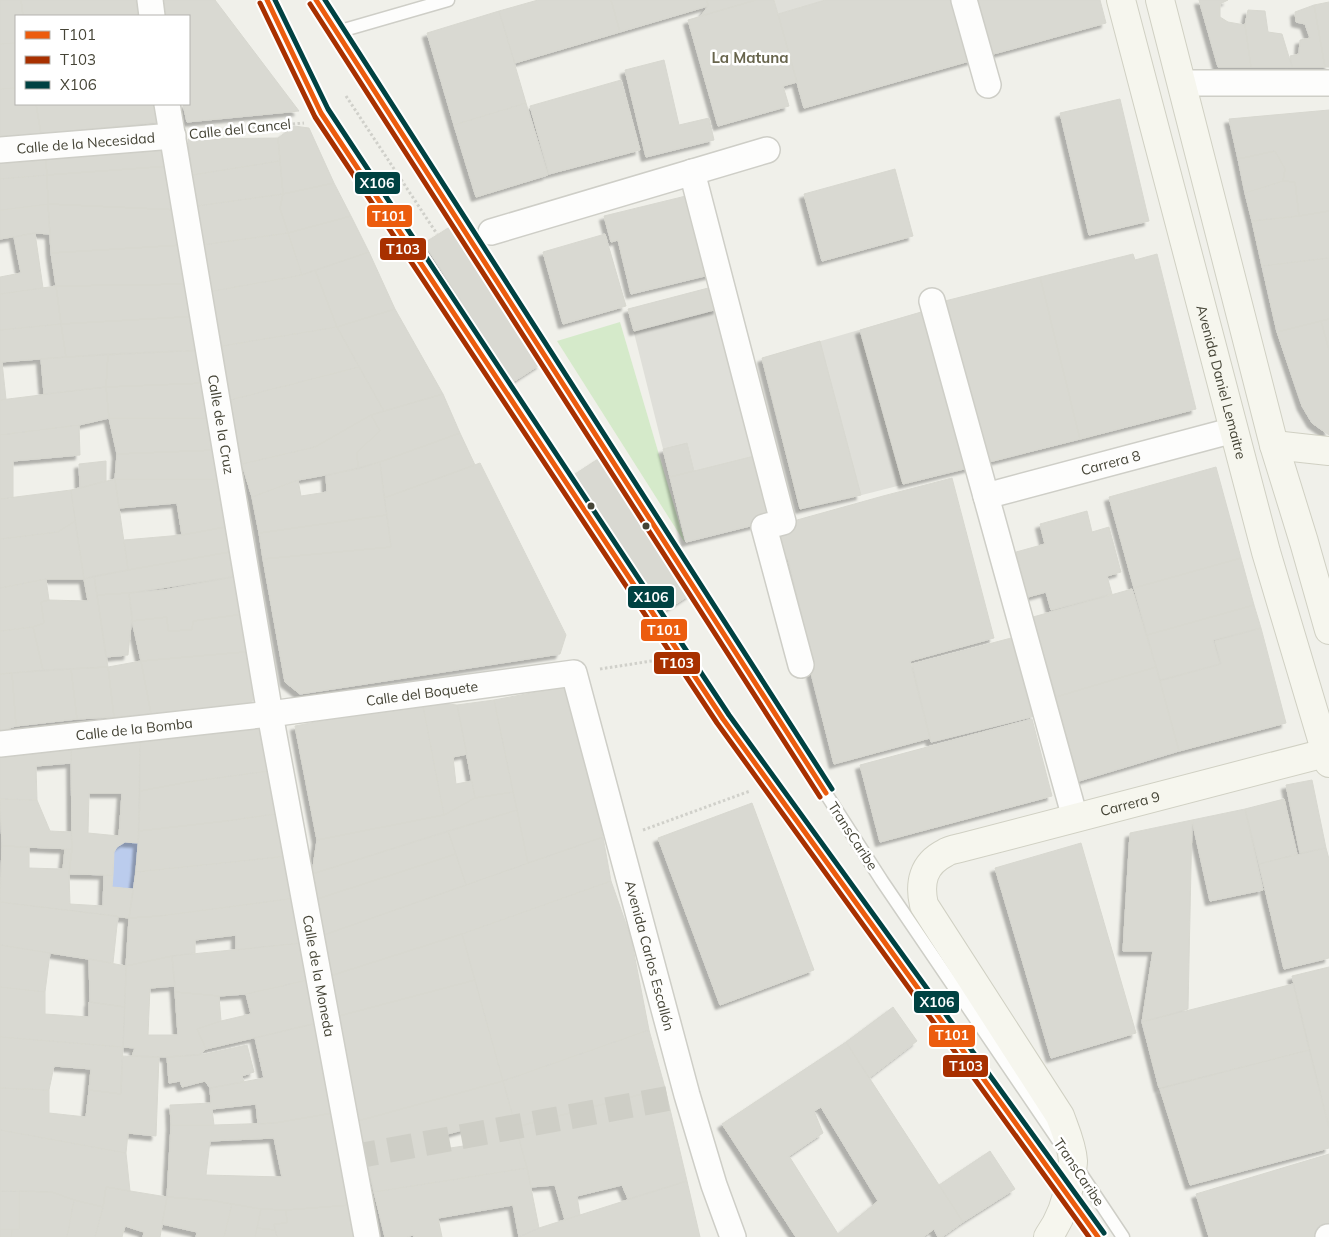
<svg xmlns="http://www.w3.org/2000/svg" width="1329" height="1237" viewBox="0 0 1329 1237" font-family="Mulish,sans-serif">
	<style>
		.green { fill: #d5eaca }
		.parking { fill: #dfdfd9 }
		.water { fill: #bbcced }
		.building { fill: #d9d9d2; stroke: #d8d8d0; fill-rule: evenodd; filter: url(#shadow) }
		.lines { fill: none; stroke-linecap: round; stroke-linejoin: round }
		.street-tunnel { stroke: #cecec6; stroke-width: 25; stroke-dasharray: 25 12; stroke-linecap: butt }
		.lane-casing { stroke: #cecec7; stroke-width: 15 }
		.street-casing { stroke: #cecec7; stroke-width: 28 }
		.secondary-casing { stroke: #d0d0c3; stroke-width: 30 }
		.path { stroke: #d0d0ca; stroke-width: 3; stroke-dasharray: 2.5 2.5; stroke-linecap: butt }
		.lane { stroke: #fdfdfc; stroke-width: 12 }
		.street { stroke: #fdfdfc; stroke-width: 25 }
		.secondary { stroke: #f6f6ee; stroke-width: 28 }
		.bus-1-casing { stroke: #fff; stroke-width: 9 }
		.bus-2-casing { stroke: #fff; stroke-width: 9 }
		.bus-3-casing { stroke: #fff; stroke-width: 9 }
		.bus-1 { stroke: #ec5c0e; stroke-width: 5 }
		.bus-2 { stroke: #a83000; stroke-width: 5 }
		.bus-3 { stroke: #004242; stroke-width: 5 }
		.bus-dot { fill: #454436; stroke: #fff; stroke-width: 2 }
		.labels { text-anchor: middle; stroke-width: 5; stroke-linejoin: round; paint-order: stroke }
		.street-label { font-size: 14px; fill: #454436; stroke: #fff }
		.neighbourhood-label { font-size: 15px; font-weight: bold; fill: #68654d; stroke: #fff }
		.line-badge { stroke: #fff; stroke-width: 2 }
		.badge-label { font-size: 14px; text-anchor: middle; font-weight: bold; fill: #fff }
	</style>
	<defs>
		<filter id="shadow"><feDropShadow dx="-4.5" dy="4.5" stdDeviation="1" flood-color="#0004"/></filter>
	</defs>
	<rect width="100%" height="100%" fill="#f0f0ea"/>
	<path class="green" d="M620 322 685 543 557 341Z"/>
	<path class="parking" d="M774 0H825L778 14Z
		M712 287 754 456 694 471 687 444 663 449 628 309Z
		M928 310 972 467 799 511 762 358Z"/>
	<path class="water" d="M125 842 138 843 133 889 112 887 114 852 117 847Z"/>
	<path class="building" d="M0 0H21L23 16H16V43L0 44Z
		M21 0H136L139 16H23Z
		M163 0H215L299 111 187 122 183 104H189V16H166Z
		M538 0H611L620 32 515 63 499 11Z
		M611 0H707L708 6 620 32Z
		M707 0H756L701 16 708 6Z
		M756 0H774L797 82 783 86 789 106 718 126 688 20Z
		M825 0H956L973 60 804 108 778 14Z
		M975 0H1100L1106 23 990 55Z
		M1199 0H1228L1220 4V17L1228 22 1245 25 1251 67H1218Z
		M1329 2V67H1325L1314 5Z
		M1314 5 1325 67H1292L1290 56 1299 54 1300 40 1310 38 1305 24 1296 22 1295 12Z
		M1248 10 1265 11 1268 32 1282 34 1292 67H1251L1245 25Z
		M499 11 526 103 454 125 427 33Z
		M16 43V88L0 89V44Z
		M664 60 679 125 709 118 714 140 646 157 625 70Z
		M621 80 640 150 549 174 530 106Z
		M16 88V104H36L41 134 0 139V89Z
		M1120 99 1149 221 1089 235 1060 113Z
		M526 103 548 175 476 197 454 125Z
		M36 104H156L160 122 41 134Z
		M1329 110V211L1299 216 1295 182 1283 181 1285 169 1275 151 1238 159 1229 119Z
		M294 126 309 128 334 183 283 194 278 138Z
		M278 138 280 161 192 175 188 139Z
		M167 142 170 166 47 175 45 151Z
		M45 151 47 175 0 179V155Z
		M1275 151 1285 169 1283 181 1245 193 1238 159Z
		M280 161 283 194 197 206 192 175Z
		M170 166 180 210 48 204 47 175Z
		M895 169 913 236 822 261 804 194Z
		M47 175 48 204 0 210V179Z
		M1283 181 1295 182 1299 216 1252 221 1245 193Z
		M334 183 351 216 288 233 280 208 283 194Z
		M283 194 280 208 288 233 202 245 197 206Z
		M694 194 713 274 631 294 618 240 611 242 604 216Z
		M48 204 180 210 183 245 51 253Z
		M48 204 50 234 35 233 0 239V210Z
		M1329 211V258L1262 266 1252 221 1299 216Z
		M351 216 369 252 302 275 288 233Z
		M453 225 541 364 513 382 424 243Z
		M35 233 43 288 0 294V277L21 273 14 237Z
		M288 233 302 275 208 292 202 245Z
		M605 234 626 306 563 324 543 252Z
		M183 245 196 284 56 286 51 253Z
		M369 252 395 309 337 327 315 270Z
		M1133 254 1135 260 1157 254 1196 409 1080 439 1040 277Z
		M1329 258V319L1277 332 1262 266Z
		M315 270 337 327 222 346 208 292 302 275Z
		M1040 277 1080 439 981 464 941 302Z
		M196 284 200 316 61 324 56 286Z
		M56 286 61 324 0 330V294Z
		M712 287 718 309 634 331 628 309Z
		M395 309 443 394 384 411 337 327Z
		M928 310 972 467 903 484 860 330Z
		M200 316 204 350 66 357 61 324Z
		M1329 319V350L1321 321Z
		M1321 321 1329 350V435L1312 423 1302 406 1277 332Z
		M61 324 66 357 0 362V330Z
		M337 327 359 367 230 400 222 346Z
		M820 341 861 495 800 509 762 358Z
		M204 350 206 383 106 387 108 354Z
		M108 354 106 387 44 394 41 359Z
		M0 362H2L6 399 0 400Z
		M359 367 384 411 371 415 315 447 242 464 230 400Z
		M206 383 211 418H109L106 387Z
		M106 387 109 418 79 425 0 435V400Z
		M443 394 460 433 380 462 358 469 357 452 380 431 371 415Z
		M371 415 380 431 357 452 358 469 298 480 252 497 242 464 315 447Z
		M109 418H211L216 450 117 454Z
		M79 425 80 455 13 461V498L0 499V435Z
		M460 433 475 465 384 498 380 462Z
		M687 443 694 471 670 477 663 449Z
		M216 450 218 479H115L117 454Z
		M754 456 770 521 686 542 670 477Z
		M601 457 691 594 665 611 575 474Z
		M106 461V481L80 488 79 464Z
		M380 462 387 515 259 533 252 497 298 480 301 496 327 492 326 476Z
		M480 463 566 635 560 654 300 694 285 682 263 559 391 547 384 498Z
		M1216 467 1241 558 1134 588 1109 497Z
		M952 478 994 638 910 661 930 738 834 764 810 669 794 629 802 617 788 559 778 555 772 527 883 496Z
		M115 479 128 570 84 579 71 490Z
		M115 479H218L231 526 182 535 177 503 119 508Z
		M71 490 75 521 58 532 0 539V499Z
		M1087 511 1092 532 1109 527 1121 572 1107 576 1112 594 1051 610 1046 592 1028 597 1016 552 1045 544 1040 524Z
		M387 515 391 547 263 559 259 533Z
		M75 521 84 579H46L0 588V539L58 532Z
		M231 526 235 551 128 570 124 540 182 535Z
		M235 551 244 575 129 593 97 595 94 576Z
		M1241 558 1254 605 1147 635 1134 588Z
		M244 575 251 613 193 621 192 630 168 631 167 617 132 621 129 593 164 590Z
		M94 576 108 667 43 670 33 627 44 623 41 602 49 600 88 601 84 579Z
		M46 579 49 600 41 602 44 623 33 627 0 631V588Z
		M1132 589 1156 667 1056 697 1033 617Z
		M129 593 132 615 128 655 106 657 97 595Z
		M1254 605 1261 628 1213 640 1220 664 1160 680 1147 635Z
		M251 613 256 651 141 661 132 621 167 617 168 631 192 630 193 621Z
		M33 627 43 670 0 674V631Z
		M1261 628 1286 723 1179 751 1160 681 1221 664 1215 641Z
		M1015 637 1035 716 931 742 912 664Z
		M256 651 259 693 248 705 151 714 141 661Z
		M141 661 151 714 114 717 108 667Z
		M108 667 114 717 77 719 71 669Z
		M1156 667 1179 751 1079 781 1056 697Z
		M71 669 77 719 16 726 12 673Z
		M12 673 16 726 3 730 0 729V674Z
		M569 686 603 837 528 863 494 700Z
		M494 700 513 792 475 798 457 705Z
		M422 701 444 815 317 840 295 726Z
		M422 701 457 705 467 754 453 757 456 784 472 781 475 798 444 815Z
		M1032 719 1052 796 880 842 860 765Z
		M266 723 276 770 188 782 140 791V737Z
		M140 737 138 843 125 842 117 847 114 852 113 875 69 874 72 849 71 743ZM89 793H122L119 836 88 833Z
		M71 743V763L36 766 37 800 0 799V752Z
		M276 770 283 813 226 821 139 831 140 791 188 782Z
		M1312 780 1326 848 1300 853 1286 785Z
		M513 792 517 810 312 874 317 840 444 815 475 798Z
		M0 799 37 800 50 831 71 832 72 849 2 846Z
		M1284 799 1297 854 1259 864 1245 809Z
		M752 803 814 970 720 1005 658 838Z
		M1245 809 1263 890 1210 901 1192 820Z
		M517 810 528 863 466 885 448 831Z
		M283 813 288 856 136 872 139 831 226 821Z
		M1192 820 1188 1009 1142 1022 1153 951H1123L1130 833Z
		M448 831 456 854 314 900 312 874Z
		M603 837 611 881 462 934 330 976 321 936Z
		M1081 843 1136 1033 1051 1058 995 868Z
		M2 846 29 847V868L63 869 65 849H72L69 874 70 904 103 906 104 875H113L112 887 133 889 129 918 0 902Z
		M1326 848 1329 859V958L1284 969 1259 864Z
		M456 854 466 885 321 936 314 900Z
		M288 856 296 898 160 916 129 918 136 872Z
		M611 881 631 938 649 1030 503 1081 462 934Z
		M296 898 301 943 236 950V935L195 940V953L172 956 126 966 129 918 160 916Z
		M0 902 118 916 113 963 0 945Z
		M462 934 475 980 339 1016 330 976Z
		M301 943 308 980 246 994 219 996 175 992 172 956Z
		M0 945 50 953 45 992 0 987Z
		M172 956 175 986 150 988 148 1035H178L175 992 219 996 221 1021 197 1029 206 1049 199 1055 167 1057 132 1056 135 1048 123 1047 126 966Z
		M89 959 126 966 125 1007 90 1002Z
		M1329 967V1127L1292 976Z
		M308 980 317 1023 206 1049 197 1029 221 1021 251 1014 246 994Z
		M475 980 503 1081 358 1121 339 1016Z
		M1293 984 1309 1050 1159 1088 1142 1022Z
		M0 987 45 992V1014L89 1017V1002L125 1007 123 1047 0 1037Z
		M893 1007 917 1041 869 1078 846 1042Z
		M317 1023 333 1113 275 1123 258 1124 256 1104 212 1109 214 1125H171L170 1105 211 1103 210 1088 264 1078 255 1038Z
		M649 1030 665 1088 516 1127 503 1081Z
		M0 1037 123 1047 121 1094 89 1090 91 1069 54 1066 49 1090 0 1088Z
		M846 1042 963 1222 942 1237H938L934 1229 923 1237H796L722 1124ZM821 1107 878 1201 838 1234 789 1156 823 1133 814 1111Z
		M247 1045 254 1072 242 1076 244 1082 210 1088 205 1081 182 1087 180 1081 169 1083 167 1057 205 1054Z
		M1309 1050 1329 1128V1148L1190 1185 1160 1089Z
		M122 1056 159 1057 156 1136 128 1133 126 1153 0 1130V1088L49 1090V1113L86 1117 89 1090 121 1094Z
		M503 1081 527 1168 374 1192 358 1121ZM480 1125 483 1143 437 1150V1137Z
		M665 1088 687 1181 628 1199 622 1185 577 1196 580 1215 565 1220 555 1185 531 1187 527 1168 516 1127Z
		M333 1113 351 1205 286 1210 261 1209 209 1200 167 1197 171 1125H214L275 1123ZM274 1138 282 1177 206 1175 210 1141Z
		M0 1130 126 1153 130 1191 106 1187 103 1207 74 1200 52 1192 0 1191Z
		M990 1151 1015 1189 963 1222 939 1185Z
		M1329 1154V1233L1316 1237H1209L1196 1194Z
		M527 1168 539 1228 519 1237 513 1205 438 1218 442 1237H414L413 1235 407 1237H385L374 1192Z
		M687 1181 700 1237H519L539 1228Z
		M106 1187 167 1197 160 1237H143L144 1232 125 1226 122 1237H95L103 1207Z
		M0 1191H19V1229H0Z
		M19 1191 52 1192 74 1200 67 1237H11L12 1229H19Z
		M167 1197 209 1200 232 1204 224 1237H196L197 1232 162 1224Z
		M74 1200 103 1207 95 1237H67Z
		M232 1204 261 1209 255 1237H224Z
		M351 1205 358 1237H277L274 1224 287 1223 286 1210Z
		M261 1209 286 1210 287 1223 274 1224 275 1230 257 1228Z
		M257 1228 275 1230 277 1237H255Z
		M0 1229H12L11 1237H0Z"/>
	<g class="lines">
		<path class="street-tunnel" d="M352 1157 687 1095"/>
		<defs>
			<path id="lane" d="M267 0 321 113 723 719 1098 1237
				M316 0 882 881 1058 1140
				M337 32 448 0
				M1075 1165 1123 1237"/>
			<g id="street">
				<path d="M150 0 152 16"/>
				<path d="M964 0 988 85"/>
				<path d="M1182 83H1329"/>
				<path id="s1" d="M167 104 270 714 367 1237"/>
				<path id="s2" d="M0 150 173 136"/>
				<path d="M692 172 783 522 764 527 801 665"/>
				<path d="M491 232 767 150"/>
				<path d="M932 301 1075 818"/>
				<path id="s3" d="M986 496 1234 430"/>
				<path id="s4" d="M0 744 270 714 574 673 687 1095 714 1185 733 1237"/>
				<path d="M1328 1237H1329"/>
			</g>
			<g id="secondary">
				<path id="s5" d="M1121 0 1266 552 1329 763"/>
				<path d="M1160 0 1274 445 1304 542 1329 630"/>
				<path d="M1274 445 1329 451"/>
				<path id="s6" d="M1048 1237C1061 1219 1067 1202 1070 1180 1071 1174 1073 1167 1073 1161 1072 1145 1065 1130 1060 1116L924 905C919 883 923 864 945 853 949 850 955 849 960 848L1329 752"/>
			</g>
		</defs>
		<use href="#lane" class="lane-casing"/>
		<use href="#street" class="street-casing"/>
		<use href="#secondary" class="secondary-casing"/>
		<path class="path" d="M346 96 437 234
			M198 133 304 123
			M600 669 658 660
			M643 830 750 791"/>
		<use href="#lane" class="lane"/>
		<use href="#street" class="street"/>
		<use href="#secondary" class="secondary"/>
		<defs>
			<path id="bus-1" d="M267 0 321 113 723 719 1098 1237
				M316 0 826 793"/>
			<path id="bus-2" d="M260 3 315 117 717 723 1089 1237
				M310 4 820 797"/>
			<path id="bus-3" d="M275 0 328 109 729 715 1104 1233
				M325 0 832 789"/>
		</defs>
		<use href="#bus-1" class="bus-1-casing"/>
		<use href="#bus-2" class="bus-2-casing"/>
		<use href="#bus-3" class="bus-3-casing"/>
		<use href="#bus-1" class="bus-1"/>
		<use href="#bus-2" class="bus-2"/>
		<use href="#bus-3" class="bus-3"/>
	</g>
	<g class="bus-dot">
		<circle cx="591" cy="506" r="4.5"/>
		<circle cx="646" cy="526" r="4.5"/>
	</g>
	<g class="labels">
		<g class="street-label">
			<text transform="translate(240 129) rotate(-6)" y="5">Calle del Cancel</text>
			<text dy="5" stroke="none"><textPath href="#s2" startOffset="86">Calle de la Necesidad</textPath></text>
			<text dy="5" stroke="none"><textPath href="#s5" startOffset="395">Avenida Daniel Lemaitre</textPath></text>
			<text dy="5" stroke="none"><textPath href="#s1" startOffset="325">Calle de la Cruz</textPath></text>
			<text dy="5" stroke="none"><textPath href="#s3" startOffset="129">Carrera 8</textPath></text>
			<text dy="5" stroke="none"><textPath href="#s4" startOffset="425">Calle del Boquete</textPath></text>
			<text dy="5" stroke="none"><textPath href="#s4" startOffset="135">Calle de la Bomba</textPath></text>
			<text dy="5" stroke="none"><textPath href="#s6" startOffset="632">Carrera 9</textPath></text>
			<text transform="translate(853 836) rotate(57)" y="5">TransCaribe</text>
			<text dy="5" stroke="none"><textPath href="#s4" startOffset="871">Avenida Carlos Escallón</textPath></text>
			<text dy="5" stroke="none"><textPath href="#s1" startOffset="885">Calle de la Moneda</textPath></text>
			<text transform="translate(1079 1172) rotate(56)" y="5">TransCaribe</text>
		</g>
		<g class="neighbourhood-label">
			<text x="750" y="63">La Matuna</text>
		</g>
	</g>
	<g class="line-badge">
		<rect x="354" y="171" width="47" height="24" rx="5" fill="#004242"/>
		<rect x="366" y="204" width="47" height="24" rx="5" fill="#ec5c0e"/>
		<rect x="379" y="237" width="48" height="24" rx="5" fill="#a83000"/>
		<rect x="627" y="585" width="48" height="24" rx="5" fill="#004242"/>
		<rect x="640" y="618" width="48" height="24" rx="5" fill="#ec5c0e"/>
		<rect x="653" y="651" width="48" height="24" rx="5" fill="#a83000"/>
		<rect x="913" y="990" width="47" height="24" rx="5" fill="#004242"/>
		<rect x="928" y="1024" width="48" height="24" rx="5" fill="#ec5c0e"/>
		<rect x="942" y="1054" width="47" height="24" rx="5" fill="#a83000"/>
	</g>
	<g class="badge-label">
		<text x="377" y="188">X106</text>
		<text x="389" y="221">T101</text>
		<text x="403" y="254">T103</text>
		<text x="651" y="602">X106</text>
		<text x="664" y="635">T101</text>
		<text x="677" y="668">T103</text>
		<text x="937" y="1007">X106</text>
		<text x="952" y="1040">T101</text>
		<text x="966" y="1071">T103</text>
	</g>
	<rect x="15" y="15" width="175" height="90" fill="#ffffff" stroke="#b5b4af"/>
	<rect x="25" y="31" width="25" height="8" fill="#ec5c0e" stroke="#b5b4af"/>
	<text x="60" y="40" font-size="15" fill="#454436">T101</text>
	<rect x="25" y="56" width="25" height="8" fill="#a83000" stroke="#b5b4af"/>
	<text x="60" y="65" font-size="15" fill="#454436">T103</text>
	<rect x="25" y="81" width="25" height="8" fill="#004242" stroke="#b5b4af"/>
	<text x="60" y="90" font-size="15" fill="#454436">X106</text>
</svg>
